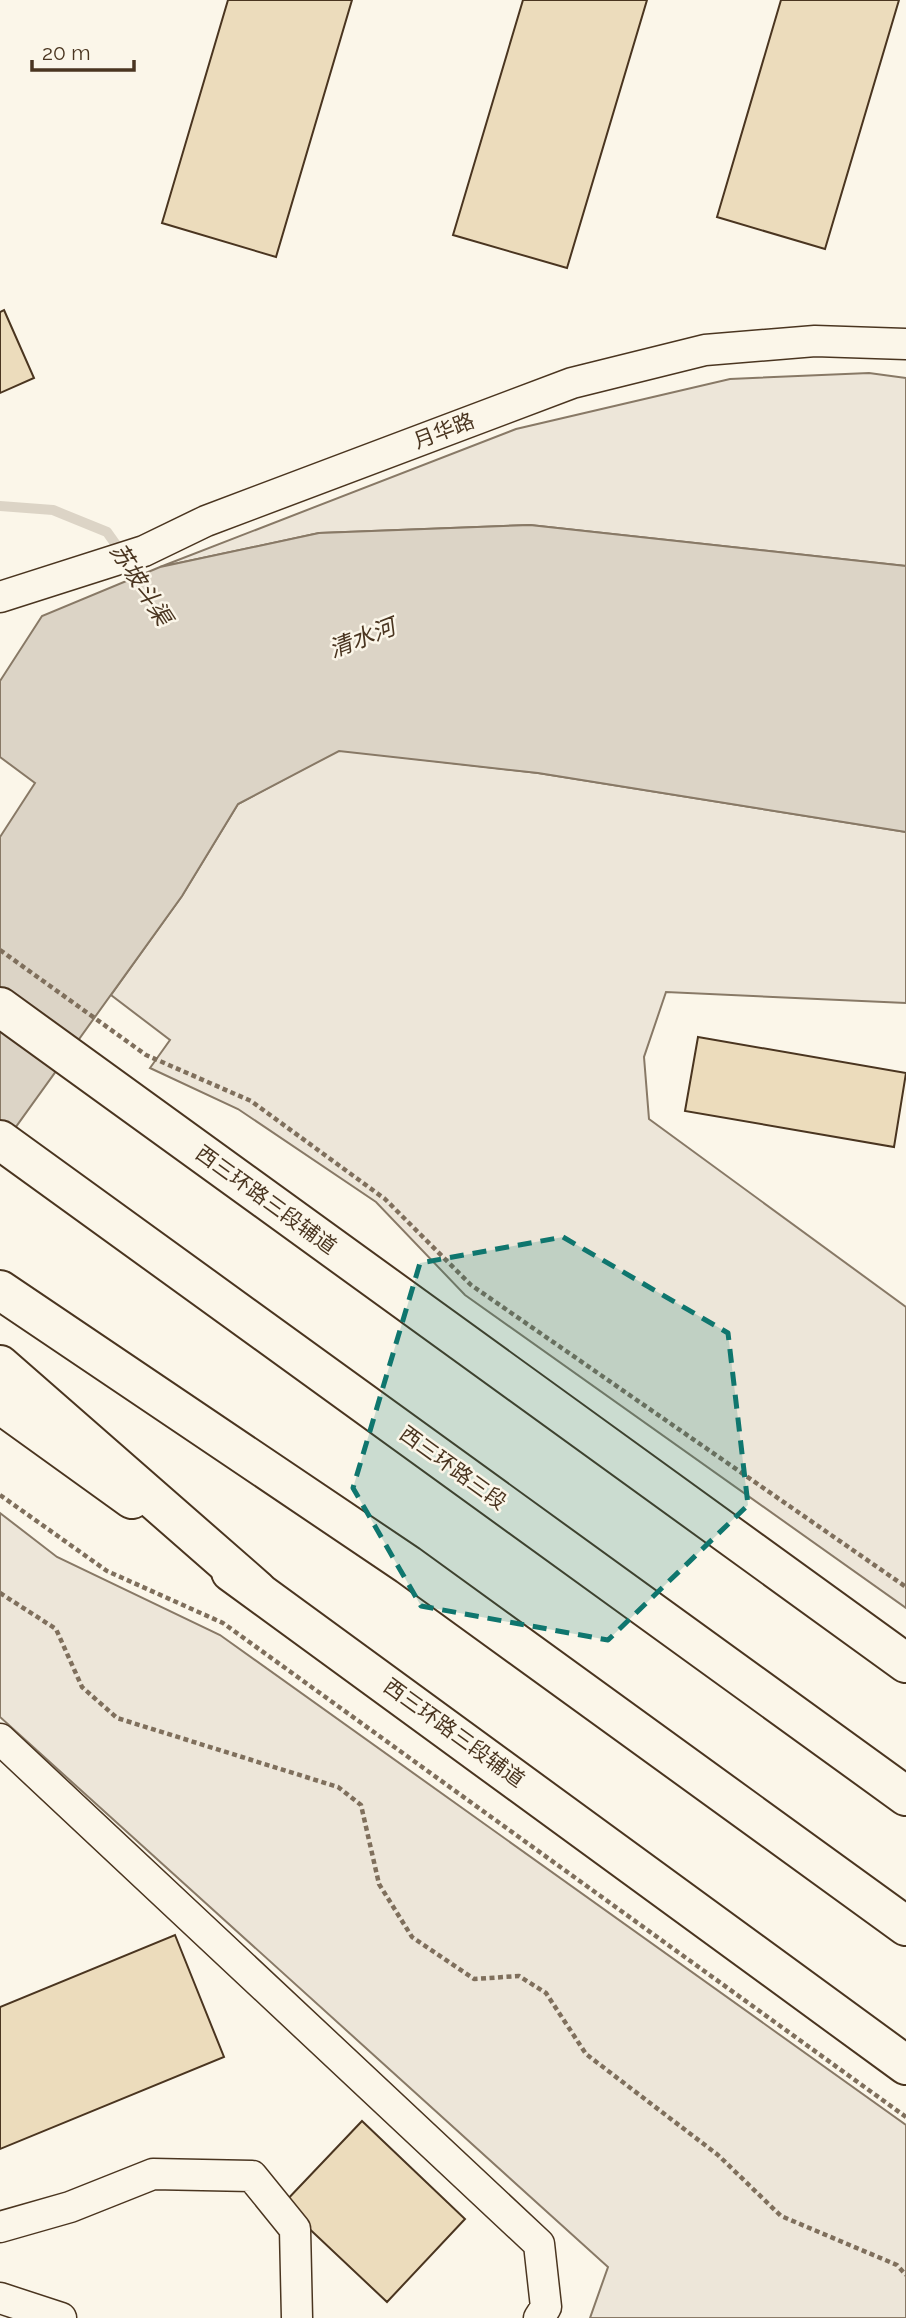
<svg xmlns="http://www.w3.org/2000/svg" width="906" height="2318" viewBox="0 0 906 2318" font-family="Raleway,'Noto Sans SC',sans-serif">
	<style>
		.green { fill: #ede6d9; stroke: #887966; stroke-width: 2 }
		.water { fill: #dcd4c6; stroke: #887966; stroke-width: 2 }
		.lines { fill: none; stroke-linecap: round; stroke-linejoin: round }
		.stream { stroke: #dcd4c6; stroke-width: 10 }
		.building { fill: #ecdcbc; stroke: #4a3520; stroke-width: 2 }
		.street-casing { stroke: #4a3520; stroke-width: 33 }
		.secondary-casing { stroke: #4a3520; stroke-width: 42 }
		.highway-casing { stroke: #4a3520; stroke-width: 42 }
		.path { stroke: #7f6f5c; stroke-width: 4.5; stroke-dasharray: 5 3.5; stroke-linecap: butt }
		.street { stroke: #fbf6e9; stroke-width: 30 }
		.secondary { stroke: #fbf6e9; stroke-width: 38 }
		.highway { stroke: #fbf6e9; stroke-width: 38 }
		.marked { fill: #0f766e; fill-opacity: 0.2; stroke: #0f766e; stroke-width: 5; stroke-dasharray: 14 9; stroke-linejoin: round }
		.labels { text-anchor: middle; stroke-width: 5; stroke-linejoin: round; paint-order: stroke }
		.street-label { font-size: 21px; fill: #4a3520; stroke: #fbf6e9 }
		.water-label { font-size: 23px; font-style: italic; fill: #4a3520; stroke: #fbf6e9 }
	</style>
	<rect width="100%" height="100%" fill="#fbf6e9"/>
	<path class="green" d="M869 373 906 378V566L530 525 319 533 160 567 516 429 730 379Z
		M339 750 538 773 906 832V1003L666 992 644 1057 649 1119 906 1307V1608L465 1295 376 1202 238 1109 150 1068 170 1040 111 995 182 896 238 804Z
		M0 1513 57 1557 220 1635 906 2125V2318H590L608 2267 0 1717Z"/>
	<path class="water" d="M530 525 906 566V832L538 773 339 751 238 804 182 896 0 1149V837L35 783 0 757V681L42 616 160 567 319 533Z"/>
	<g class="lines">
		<path class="stream" d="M0 506 53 510 107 532 146 587"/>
	</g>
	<path class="building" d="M228 0H352L276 257 162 223Z
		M523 0H647L567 268 453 235Z
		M781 0H899L825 249 717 217Z
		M4 310 34 378 0 393V312Z
		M698 1037 906 1073 894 1147 685 1111Z
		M175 1935 224 2057 0 2149V2007Z
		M362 2121 465 2219 387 2302 283 2204Z"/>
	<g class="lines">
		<defs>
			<path id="street" d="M0 597 144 551 206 521 572 383 705 350 815 341 906 344
				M0 1739 539 2244 546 2307 539 2318
				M0 2227 70 2207 153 2174 252 2176 295 2229 297 2318
				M0 2298 61 2318"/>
			<path id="secondary" d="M0 1007 906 1663
				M0 1404 132 1499
				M231 1572 906 2065"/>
			<path id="highway" d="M0 1140 906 1796
				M0 1290 408 1565 906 1926
				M0 1365 257 1590"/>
		</defs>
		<use href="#street" class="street-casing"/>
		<use href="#secondary" class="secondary-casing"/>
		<use href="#highway" class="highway-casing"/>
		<path class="path" d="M0 950 146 1055 251 1101 385 1199 471 1285 906 1587
			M0 1495 107 1571 223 1623 906 2117
			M0 1593 56 1629 82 1687 117 1718 338 1787 361 1805 379 1884 412 1937 474 1979 519 1976 546 1993 586 2054 718 2155 781 2216 897 2265 906 2275"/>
		<use href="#street" class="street"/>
		<use href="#secondary" class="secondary"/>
		<use href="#highway" class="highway"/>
	</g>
	<path class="marked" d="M563 1237 728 1333 748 1505 608 1640 421 1606 353 1488 420 1263Z"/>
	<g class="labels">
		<g class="street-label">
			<text transform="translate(444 431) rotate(-21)" y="7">月华路</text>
			<text transform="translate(266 1200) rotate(36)" y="7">西三环路三段辅道</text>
			<text transform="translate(453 1468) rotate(36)" y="7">西三环路三段</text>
			<text transform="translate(454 1733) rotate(36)" y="7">西三环路三段辅道</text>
		</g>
		<g class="water-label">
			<text transform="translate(141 584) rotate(57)" y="8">苏坡斗渠</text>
			<text transform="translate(362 638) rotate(-21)" y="8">清水河</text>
		</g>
	</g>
	<path d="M32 60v10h102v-10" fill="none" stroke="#4a3520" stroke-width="3.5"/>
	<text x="42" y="60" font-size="21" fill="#4a3520" stroke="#fbf6e9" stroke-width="5" paint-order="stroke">20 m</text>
</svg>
